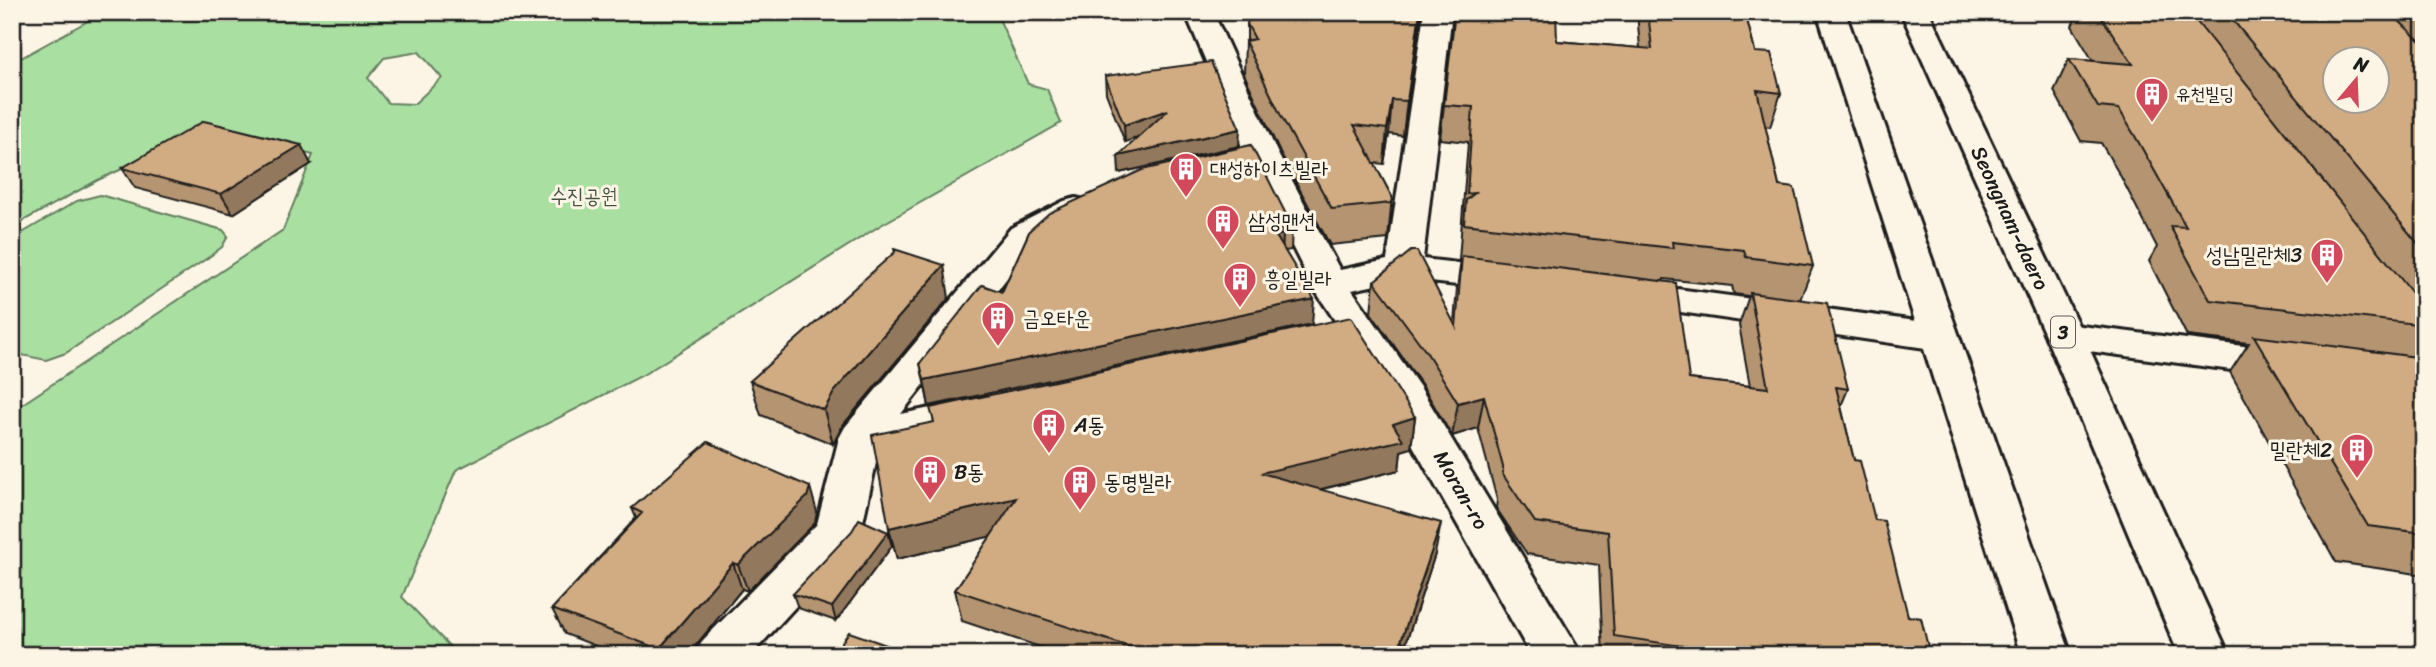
<svg xmlns="http://www.w3.org/2000/svg" width="2436" height="667" viewBox="0 0 2436 667" font-family="Sriracha,'Poor Story',sans-serif">
	<style>
		.green { fill: #aadfa2; stroke: #637e5f; stroke-width: 2; fill-rule: evenodd }
		.lines { fill: none; stroke-linecap: round; stroke-linejoin: round }
		.minor-casing { stroke: #1c1c1c; stroke-width: 6 }
		.major-casing { stroke: #1c1c1c; stroke-width: 6 }
		.minor { fill: #fcf5e5; fill-rule: evenodd }
		.major { fill: #fcf5e5; fill-rule: evenodd }
		.wall { fill: #b49471; stroke: #1c1c1c; stroke-width: 2; fill-rule: evenodd }
		.shaded-wall { fill: #92785c; stroke: #1c1c1c; stroke-width: 2 }
		.building { fill: #d1ac83; stroke: #1c1c1c; stroke-width: 2; fill-rule: evenodd }
		.labels { text-anchor: middle; stroke-width: 6; stroke-linejoin: round; paint-order: stroke }
		.far-poi-label { font-size: 18px; fill: #1c1c1c; stroke: #fcf5e5; text-anchor: start }
		.shield { fill: #fcf5e5; stroke: #5f5d58; stroke-width: 2 }
		.shield-label { font-size: 19px; font-weight: bold; fill: #1c1c1c }
		.poi-label { font-size: 21px; fill: #1c1c1c; stroke: #fcf5e5; text-anchor: start }
		.park-label { font-size: 21px; fill: #475644; stroke: #fcf5e5 }
		.street-label { font-size: 21px; fill: #1c1c1c; stroke: #fcf5e5 }
	</style>
	<rect width="100%" height="100%" fill="#fcf5e5"/>
	<filter id="ink" filterUnits="userSpaceOnUse"><feTurbulence type="fractalNoise" baseFrequency=".0143" numOctaves="2"/><feDisplacementMap in="SourceGraphic" scale="14" xChannelSelector="R" yChannelSelector="G"/><feConvolveMatrix kernelMatrix="1 2 1 2 8 2 1 2 1" color-interpolation-filters="sRGB"/></filter>
	<g filter="url(#ink)">
		<path class="green" d="M104 12H996L1028 84 1047 89 1061 123 881 225 643 375 456 470 402 597 458 655H12V411L283 230 313 155 210 129 98 180 12 227V63ZM419 52 442 78 414 104 388 103 368 78 384 58Z
			M100 195 223 230 228 236 222 247 209 257 66 353 46 360 12 353V239L77 201Z"/>
		<g class="lines">
			<defs>
				<path id="minor" d="M1185 12H1213L1278 154 1340 270 1387 260 1424 12H1452L1423 259 1510 269 1523 272 1528 280 1523 288 1510 291 1404 279 1352 290 1420 387 1582 655H1531L1389 403 1311 284 1252 166 1206 177 1194 174 1190 167 1194 160 1243 149Z
					M1076 198 1088 201 1093 208 1088 215 1035 242 901 414 985 397 1000 401 1006 411 1000 421 879 449 861 531 854 543 751 655H695L703 640 817 524 839 438 845 427 1011 228 1064 201Z
					M1625 282 1939 324 1953 328 1958 337 1953 346 1939 350 1612 302 1606 294 1612 286Z
					M2065 324 2292 352 2306 356 2312 365 2306 374 2292 378 2051 346 2046 337 2051 328Z"/>
				<path id="major" d="M1817 12H1845L2071 655H2021Z
					M1901 12H1929L2084 337 2229 655H2179L2046 337Z"/>
			</defs>
			<use href="#minor" class="minor-casing"/>
			<use href="#major" class="major-casing"/>
			<use href="#minor" class="minor"/>
			<use href="#major" class="major"/>
		</g>
		<path class="wall" d="M1251 12H1421L1403 136 1389 134 1384 164 1374 163 1392 197 1388 239 1330 245 1280 153 1244 74 1245 41H1247V24Z
			M1455 12 1557 41 1640 48 1637 12H1745L1755 52 1781 93 1770 127 1765 126 1779 186 1813 266 1800 300 1848 389 1841 406 1854 460 1908 616 1930 655H1603L1599 565 1527 554 1496 508 1497 500 1478 428 1452 436 1422 385 1371 313 1374 281 1454 322 1457 288 1461 260H1459L1468 142 1440 139ZM1664 279 1732 286 1734 294 1749 296 1739 325 1750 386 1689 379 1663 281Z
			M2078 12H2424V345L2415 356 2424 358V575L2336 562 2230 372 2249 343 2187 336 2149 261 2157 247 2121 177 2101 143 2081 141 2054 91 2069 59 2093 61 2072 26Z
			M1105 76 1239 146 1119 173 1137 138 1125 142 1106 93Z
			M311 164 233 214 135 188 122 168Z
			M1292 226 1291 250 1285 251 1312 324 929 406 920 363 1002 292 1030 230Z
			M949 298 843 425 833 444 761 415 750 381Z
			M1415 417 1411 448 1401 451 1399 470 1319 490 1435 554 1406 643 1446 655H1064L962 621 955 590 991 536 897 559 889 528Z
			M632 508 817 512 815 523 748 591 742 589 688 655H619L565 634 552 609 636 518Z
			M892 546 836 621 798 608 793 594Z"/>
		<path class="shaded-wall" d="M1420 12H1421L1403 136 1407 101Z
			M1392 100 1389 134 1384 164 1387 129Z
			M1168 110V127L1125 142 1124 125Z
			M1240 129 1239 146 1119 173 1118 156Z
			M301 145 311 164 233 214 221 194Z
			M1283 234 1282 259 1276 236Z
			M944 265 949 298 843 425 833 444 824 410 834 392Z
			M1314 299 1312 324 929 406 924 380Z
			M1484 396 1478 428 1452 436 1458 403Z
			M1415 417 1411 448 1401 451 1399 470 1260 504 1261 473 1393 424Z
			M810 487 817 512 815 523 748 591 738 565Z
			M1016 498 1021 529 897 559 889 528Z
			M1441 523 1435 554 1402 655 1401 641Z
			M888 532 892 546 836 621 832 607Z
			M733 563 742 589 688 655H662L659 649Z"/>
		<path class="building" d="M1251 12H1420L1407 101 1392 100 1387 129 1354 125 1392 197 1391 203 1332 209 1282 118 1245 41 1255 39 1247 24Z
			M1455 12H1556L1557 41 1652 49 1648 12H1745L1755 52 1771 53 1781 93 1757 90 1779 186 1794 188 1813 266 1746 257 1744 250 1672 242 1673 248 1464 224 1466 200 1475 193 1467 194 1473 107 1444 105Z
			M2098 12H2189L2424 308V325L2210 300 2170 226 2186 227 2139 143 2119 109 2098 107 2069 59 2133 64Z
			M2226 12H2390L2424 45V251ZM2334 60H2376V102H2334Z
			M1211 62 1240 129 1118 156 1168 110 1124 125 1105 76Z
			M204 121 301 145 221 194 122 168Z
			M1251 145 1292 226 1279 227 1283 234 1276 236 1314 299 924 380 920 363 982 285 1002 292 1030 230 1049 213 1142 170Z
			M894 249 944 265 834 392 824 410 750 381 895 252Z
			M1411 251H1417L1456 327 1462 256 1676 283 1689 379 1768 388 1750 293 1827 303 1848 389 1836 387 1854 460 1860 461 1875 520 1884 521 1908 616 1921 618 1930 655H1736V654L1614 636 1608 532 1535 522 1503 475V467L1484 396 1458 403 1427 353 1374 281Z
			M1351 317 1415 417 1393 424 1403 440 1261 473 1441 523 1401 641 1446 655H1154L955 590 1016 498 889 528 872 435 934 422 930 408Z
			M2254 336 2424 358V533L2368 526Z
			M708 442 810 487 807 497 738 565 733 563 659 649 552 609 642 513 632 508Z
			M859 519 888 532 832 607 793 594 852 531Z
			M849 632 915 655H833Z"/>
	</g>
	<defs>
		<symbol id="building-pin" viewBox="-11 -11 22 30"><path d="M0 17L-7.5 6A9.5 9.5 0 1 1 7.5 6Z" fill="#d1495b" stroke="#fcf5e5"/><path d="M-4-6H4V6H1V3H-1V6H-4ZM-2.5-4.3h1.7v1.8h-1.7ZM.8-4.3h1.7v1.8H.8ZM-2.5-1h1.7V.8h-1.7ZM.8-1h1.7V.8H.8Z" fill="#fff"/></symbol>
	</defs>
	<g fill-rule="evenodd">
		<use href="#building-pin" x="2133" y="75" width="38" height="52"/>
		<use href="#building-pin" x="1167" y="150" width="38" height="52"/>
		<use href="#building-pin" x="1204" y="202" width="38" height="52"/>
		<use href="#building-pin" x="2308" y="236" width="38" height="52"/>
		<use href="#building-pin" x="1221" y="260" width="38" height="52"/>
		<use href="#building-pin" x="979" y="299" width="38" height="52"/>
		<use href="#building-pin" x="1030" y="406" width="38" height="52"/>
		<use href="#building-pin" x="2338" y="431" width="38" height="52"/>
		<use href="#building-pin" x="911" y="453" width="38" height="52"/>
		<use href="#building-pin" x="1061" y="463" width="38" height="52"/>
	</g>
	<g class="labels">
		<g class="far-poi-label">
			<text x="2176" y="100">유천빌딩</text>
		</g>
		<rect class="shield" x="2051" y="316.5" width="24" height="31" rx="5"/>
		<g class="shield-label">
			<text x="2063" y="339">3</text>
		</g>
		<g class="poi-label">
			<text x="1210" y="176">대성하이츠빌라</text>
			<text x="1248" y="228">삼성맨션</text>
			<text x="2302" y="262" text-anchor="end">성남밀란체3</text>
			<text x="1264" y="286">흥일빌라</text>
			<text x="1023" y="325">금오타운</text>
			<text x="1074" y="432">A동</text>
			<text x="2332" y="457" text-anchor="end">밀란체2</text>
			<text x="954" y="479">B동</text>
			<text x="1104" y="489">동명빌라</text>
		</g>
		<g class="park-label">
			<text x="584" y="203">수진공원</text>
		</g>
		<g class="street-label">
			<text transform="translate(2010 218) rotate(65)" y="7">Seongnam-daero</text>
			<text transform="translate(1461 490) rotate(60)" y="7">Moran-ro</text>
		</g>
	</g>
	<rect width="2436" height="667" fill="none" stroke="#fcf5e5" stroke-width="42"/>
	<rect x="21" y="21" width="2394" height="625" fill="none" stroke="#1c1c1c" stroke-width="2.5" filter="url(#ink)"/>
	<g transform="translate(2356 80) rotate(19)"><circle r="33" fill="#fcf5e5" stroke="#a29e95" stroke-width="2"/>
	<path d="M0-5L12 26L0 18L-12 26Z" fill="#d1495b"/>
	<text y="-10" font-size="19" font-weight="bold" text-anchor="middle" fill="#1c1c1c">N</text>
	</g>
</svg>
